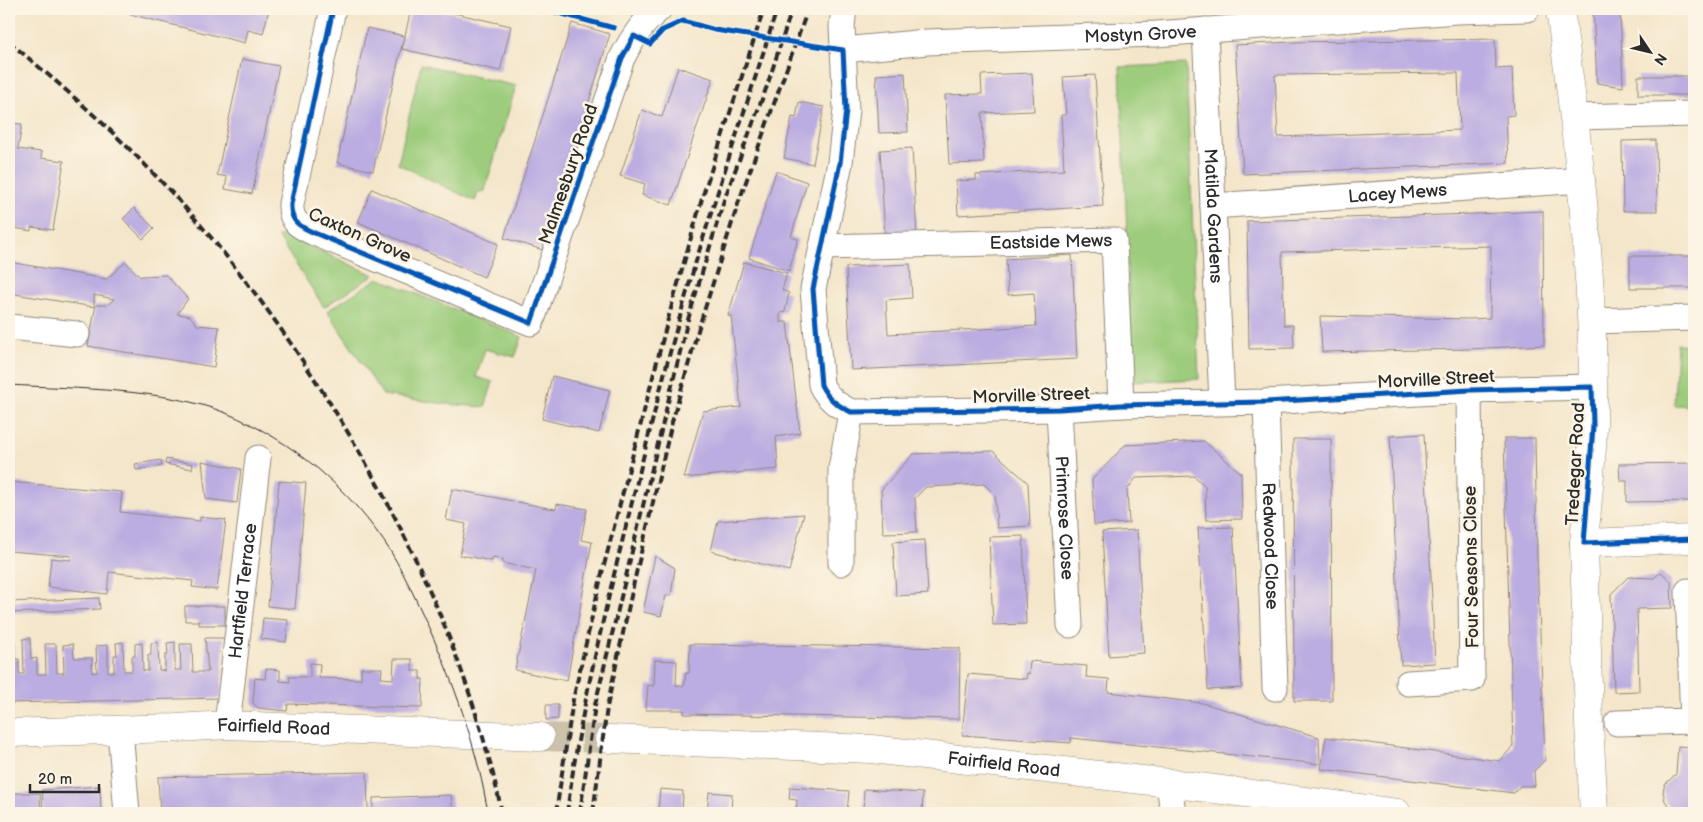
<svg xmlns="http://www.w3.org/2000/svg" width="1703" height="822" viewBox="0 0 1703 822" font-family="'Balsamiq Sans',sans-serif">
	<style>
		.green { fill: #9ccc7c; stroke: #647c54 }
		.building { fill: #bbace1; fill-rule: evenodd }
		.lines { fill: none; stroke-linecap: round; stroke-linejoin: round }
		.secondary-tunnel { stroke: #ccc1aa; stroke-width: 28; stroke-dasharray: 28 14; stroke-linecap: butt }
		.minor-casing { stroke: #90887a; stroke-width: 27 }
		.tertiary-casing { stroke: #90887a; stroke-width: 29 }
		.secondary-casing { stroke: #90887a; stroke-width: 29 }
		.minor { stroke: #fff; stroke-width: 25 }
		.tertiary { stroke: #fff; stroke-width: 28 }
		.secondary { stroke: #fff; stroke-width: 28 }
		.tram { stroke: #2b2b2b; stroke-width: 1 }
		.rail { stroke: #2b2b2b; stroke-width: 4; stroke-dasharray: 8 4; stroke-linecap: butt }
		.cycleway-casing { stroke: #fcf5e5; stroke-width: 8 }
		.cycleway { stroke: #0057b8; stroke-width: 5 }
		.labels { text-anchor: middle; stroke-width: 5; stroke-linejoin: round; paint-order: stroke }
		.street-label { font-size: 18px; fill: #2b2b2b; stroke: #fcf5e5 }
	</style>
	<rect width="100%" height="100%" fill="#fcf5e5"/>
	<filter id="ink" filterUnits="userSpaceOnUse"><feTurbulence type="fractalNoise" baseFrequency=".02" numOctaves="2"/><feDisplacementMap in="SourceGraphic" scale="10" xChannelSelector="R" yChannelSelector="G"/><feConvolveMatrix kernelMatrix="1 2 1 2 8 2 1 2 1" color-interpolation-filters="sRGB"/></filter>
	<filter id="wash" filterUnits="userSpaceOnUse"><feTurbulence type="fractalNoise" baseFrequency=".0096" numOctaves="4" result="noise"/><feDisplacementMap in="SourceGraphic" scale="20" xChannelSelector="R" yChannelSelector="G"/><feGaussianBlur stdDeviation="1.12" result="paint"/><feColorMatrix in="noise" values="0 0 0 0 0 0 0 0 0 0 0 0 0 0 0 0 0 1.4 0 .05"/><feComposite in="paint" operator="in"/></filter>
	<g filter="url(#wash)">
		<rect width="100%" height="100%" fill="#f4e6ca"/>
		<path class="green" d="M421 64 516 86 484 193 479 191 475 201 398 164Z
			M1186 64 1199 379 1133 382 1126 234H1127L1120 67Z
			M283 234 374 275 324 307 278 237Z
			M378 278 522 337 515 357 485 349 476 377 493 382 485 407 445 404 383 395 327 311Z
			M1677 344 1694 345V406L1674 405Z"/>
		<g id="blocks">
			<path class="building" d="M130 9H269L263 34 248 30 245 43 129 14Z
				M411 9H436L511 26 500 71 402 49Z
				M1593 9H1620L1623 87 1597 83Z
				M572 23 610 34 543 250 504 238Z
				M367 28 404 36 373 171 337 163Z
				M1495 39 1496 69 1512 68 1514 115 1506 116 1508 163 1243 174 1235 45 1291 42ZM1458 73 1460 130 1278 137 1275 75Z
				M242 59 279 66 252 194 225 189 227 177 217 175Z
				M678 67 713 79 671 205 642 195 645 184 620 176 642 110 662 117Z
				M905 73 908 132 879 133 876 75Z
				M1032 73 1034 111 982 113 984 163 949 164 945 95 982 94 981 75Z
				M1095 75 1103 206 958 215 956 181 976 180V175L1064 170 1061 115H1066L1063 77Z
				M1638 76H1694V95H1638Z
				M799 102 824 107 813 164 784 158 792 117 796 118Z
				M9 123 22 124 18 149 42 152 41 158 64 161 53 230 31 227V231L9 227V195L15 151 9 150Z
				M1656 140 1657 211H1623L1622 141Z
				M912 148 917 236 885 238 880 150Z
				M776 171 807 182 791 237 798 239 789 271 749 258Z
				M372 189 498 244 484 277 358 222Z
				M134 208 154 228 143 239 123 219Z
				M1543 211 1544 345 1470 349 1322 352 1320 316 1469 319 1490 318 1491 246 1282 252 1284 325H1293L1294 348 1249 349 1247 221 1475 214Z
				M1072 255 1077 359 851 370 846 267 910 264 912 298 886 300 888 334 1036 326 1034 293 1008 295 1006 259Z
				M1630 256H1694V288H1630Z
				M9 262 106 279 126 262 140 277 142 276 166 275 188 299 177 314 190 316 197 325 219 327 214 367 88 346 96 305H107L114 299 94 295V307L9 293Z
				M744 262 787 273 782 290 789 293 785 312 780 313V322H787L800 433 776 437 778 469 684 478 703 411 741 407 731 316H728Z
				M552 376 610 390 599 433 542 419Z
				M1424 434 1435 663 1401 665 1390 436Z
				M1504 438H1535L1537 558 1545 760 1534 771 1535 786H1520L1514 793 1321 769 1326 737 1500 761 1513 746Z
				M1293 439H1331L1332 701H1294Z
				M1204 441 1241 473 1242 519 1206 520 1205 486 1194 476 1136 478 1127 490 1129 523 1094 525 1092 480 1125 445Z
				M993 451 1028 483 1030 526 997 528 995 495 984 484 926 487 915 498 917 532 883 533 881 490 913 454Z
				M166 459 193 464 192 469 165 464Z
				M161 460 162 466 136 470 135 464Z
				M202 461 241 469 237 503 206 499Z
				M1694 463V501L1627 502V481H1620L1619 464Z
				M279 481 306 483 295 609 268 606Z
				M9 482 122 492 120 512 200 521V517L226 520 217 590 192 587 193 581 109 572 107 594 48 587 51 558 71 560V556L9 551Z
				M452 489 548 508 556 509 557 504 587 509 581 540 592 542 567 681 515 670 536 570 502 563 503 559 493 557 492 561 460 555 466 524 446 520Z
				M804 514 789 571 711 551 718 521Z
				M1233 527 1242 688 1208 690 1198 528Z
				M1137 530 1144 653 1109 656 1102 532Z
				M1023 536 1026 624 993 625 989 537Z
				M925 540 928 594 896 596 893 542Z
				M655 556 675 568 671 595 666 596 661 616 643 612Z
				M1661 572 1671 581 1672 608 1637 609 1639 691 1614 692 1611 594 1628 577 1654 578Z
				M99 598 100 609 9 613V602Z
				M185 606H225V625H199V621H185Z
				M263 618 288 620 286 642 261 639Z
				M30 638 31 659 37 658V674H46L45 644H56L57 673H64L63 645 73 644 74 658H92V673L97 672 96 646 108 645V672H114V655H117L116 643 123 642 124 671H132V656H135V644L142 643 143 671H148V655H151V643L158 642 159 670 165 671V655H168L167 643 175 642V670H181L180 644H192L193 672H208L205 638H224L221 698 9 703V645H14V659H19V674H24L23 639Z
				M690 644 960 648 959 719 684 714V710H646L648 685 654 686 655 660 677 661 676 685 684 686 686 673H689Z
				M394 659H412V671H420V679H423L422 708 288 704 287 711 258 708 253 703 255 678 265 679 266 669 280 670V681L290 682 289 677H310V663L320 664 319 678 361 679V668H382L381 678 393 679Z
				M1030 661 1087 666 1086 677 1109 679 1108 692 1202 703 1319 737 1320 764 1071 738V743L962 735 968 674 1026 679 1027 673 1029 674Z
				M546 705H558V719L546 720Z
				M1678 746 1694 747V813H1672L1673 810 1665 801 1663 791 1665 784 1676 774Z
				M367 772 368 813H160L158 777Z
				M100 786 101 813H43L42 790Z
				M790 787 849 791 847 813 796 810 797 800 789 799Z
				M660 789 683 791 682 813 658 812Z
				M864 789 923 793 922 813 863 812Z
				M709 792 732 794 731 813H707Z
				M9 793H40L41 813H9Z
				M451 795 453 813H373V798Z
				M1195 808 1222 812V813H1194Z"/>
		</g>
	</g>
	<g filter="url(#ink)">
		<use href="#blocks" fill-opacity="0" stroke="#90887a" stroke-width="1"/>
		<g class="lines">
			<path class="secondary-tunnel" d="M540 737 609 739"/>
			<defs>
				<g id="minor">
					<path d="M333 9 291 204C290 223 301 227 317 234L531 323 622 58C632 39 642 23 659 9"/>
					<path d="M844 9 842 26 846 110 840 163 813 289 821 385C828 399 837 405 851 412L1059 409 1121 405 1266 402 1469 390 1592 387"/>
					<path id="s1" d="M1205 30 1222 402"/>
					<path id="s2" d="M843 50 927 42 1156 34 1457 11 1527 9"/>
					<path d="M1575 117 1694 114"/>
					<path id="s3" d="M1213 206 1582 180"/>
					<path id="s4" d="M822 247 1114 240 1121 405"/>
					<path d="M1592 321 1694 318"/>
					<path d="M9 327 77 334"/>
					<path id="s5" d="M1266 402 1275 688"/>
					<path id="s6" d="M1059 409 1070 625"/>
					<path d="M841 563V469L851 412"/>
					<path d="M1688 591 1693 721"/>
					<path d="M1408 683 1472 679 1469 390"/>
					<path d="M1617 723 1694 721"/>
					<path id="s7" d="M227 725 258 458"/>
					<path d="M120 730 127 813"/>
					<path d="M1169 783 1173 813"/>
				</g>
				<path id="tertiary" d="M1560 9C1579 147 1595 286 1593 425 1592 464 1587 504 1584 543"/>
				<g id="secondary">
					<path id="s8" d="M9 733 176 728 227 725 540 737"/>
					<path id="s9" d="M609 739 871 749 1169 783 1397 813"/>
					<path d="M1594 813 1589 724 1584 543 1694 539"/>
				</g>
			</defs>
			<use href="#minor" class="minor-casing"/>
			<use href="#tertiary" class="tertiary-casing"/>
			<use href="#secondary" class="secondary-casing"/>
			<use href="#minor" class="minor"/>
			<use href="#tertiary" class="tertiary"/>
			<use href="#secondary" class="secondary"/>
			<path class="tram" d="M9 385C77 389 162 388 226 413 294 441 351 490 391 552 407 579 420 608 433 637 458 693 478 753 488 813"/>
			<path class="rail" d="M9 42C59 83 107 125 151 171 206 227 254 289 298 354 392 493 467 648 502 813
				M556 813 573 700 602 573 668 319 703 195 764 9
				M567 813C580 711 605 610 630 510 646 447 661 383 679 320 708 215 745 113 777 9
				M580 813 595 705 687 323 724 200 767 86 792 9
				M593 813 607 707 634 582 672 422 699 327 738 204 808 9"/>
			<defs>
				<path id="cycleway" d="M333 9 291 204C290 223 301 227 317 234L531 323 622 58 634 36 650 44 663 30 683 21 715 30 843 50 846 110 840 163 813 289 821 385C828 399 837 405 851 412L1059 409 1121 405 1266 402 1469 390 1592 387 1593 426 1584 543 1694 539
					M544 9 614 28"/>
			</defs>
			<use href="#cycleway" class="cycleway-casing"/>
			<use href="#cycleway" class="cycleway"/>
		</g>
	</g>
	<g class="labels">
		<g class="street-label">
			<text dy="6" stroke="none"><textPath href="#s2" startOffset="298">Mostyn Grove</textPath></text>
			<text transform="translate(568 174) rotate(-71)" y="6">Malmesbury Road</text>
			<text dy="6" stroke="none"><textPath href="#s3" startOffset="185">Lacey Mews</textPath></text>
			<text dy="6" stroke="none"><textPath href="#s1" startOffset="186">Matilda Gardens</textPath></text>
			<text transform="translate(360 235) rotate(24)" y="6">Caxton Grove</text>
			<text dy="6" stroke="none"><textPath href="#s4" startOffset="229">Eastside Mews</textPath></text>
			<text transform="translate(1436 379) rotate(-3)" y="6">Morville Street</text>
			<text transform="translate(1031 395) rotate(-2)" y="6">Morville Street</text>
			<text transform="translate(1575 464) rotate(-87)" y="6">Tredegar Road</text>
			<text dy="6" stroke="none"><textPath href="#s6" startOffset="109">Primrose Close</textPath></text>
			<text dy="6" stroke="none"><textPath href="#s5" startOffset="144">Redwood Close</textPath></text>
			<text transform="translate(1471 567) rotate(-91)" y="6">Four Seasons Close</text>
			<text dy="6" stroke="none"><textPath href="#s7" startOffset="135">Hartfield Terrace</textPath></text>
			<text dy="6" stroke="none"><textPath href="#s8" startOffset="265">Fairfield Road</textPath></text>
			<text dy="6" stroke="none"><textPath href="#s9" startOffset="396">Fairfield Road</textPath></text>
		</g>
	</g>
	<rect width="1703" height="822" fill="none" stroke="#fcf5e5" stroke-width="30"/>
	<g transform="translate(1650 52) rotate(125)" stroke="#fcf5e5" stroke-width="4" paint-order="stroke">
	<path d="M0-4L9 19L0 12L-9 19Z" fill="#2b2b2b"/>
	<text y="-8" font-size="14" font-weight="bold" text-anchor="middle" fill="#2b2b2b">N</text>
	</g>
	<path d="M30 784v8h69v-8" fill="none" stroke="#2b2b2b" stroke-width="2.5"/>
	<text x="38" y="784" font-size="15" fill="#2b2b2b" stroke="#fcf5e5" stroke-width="4" paint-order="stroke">20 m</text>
</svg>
